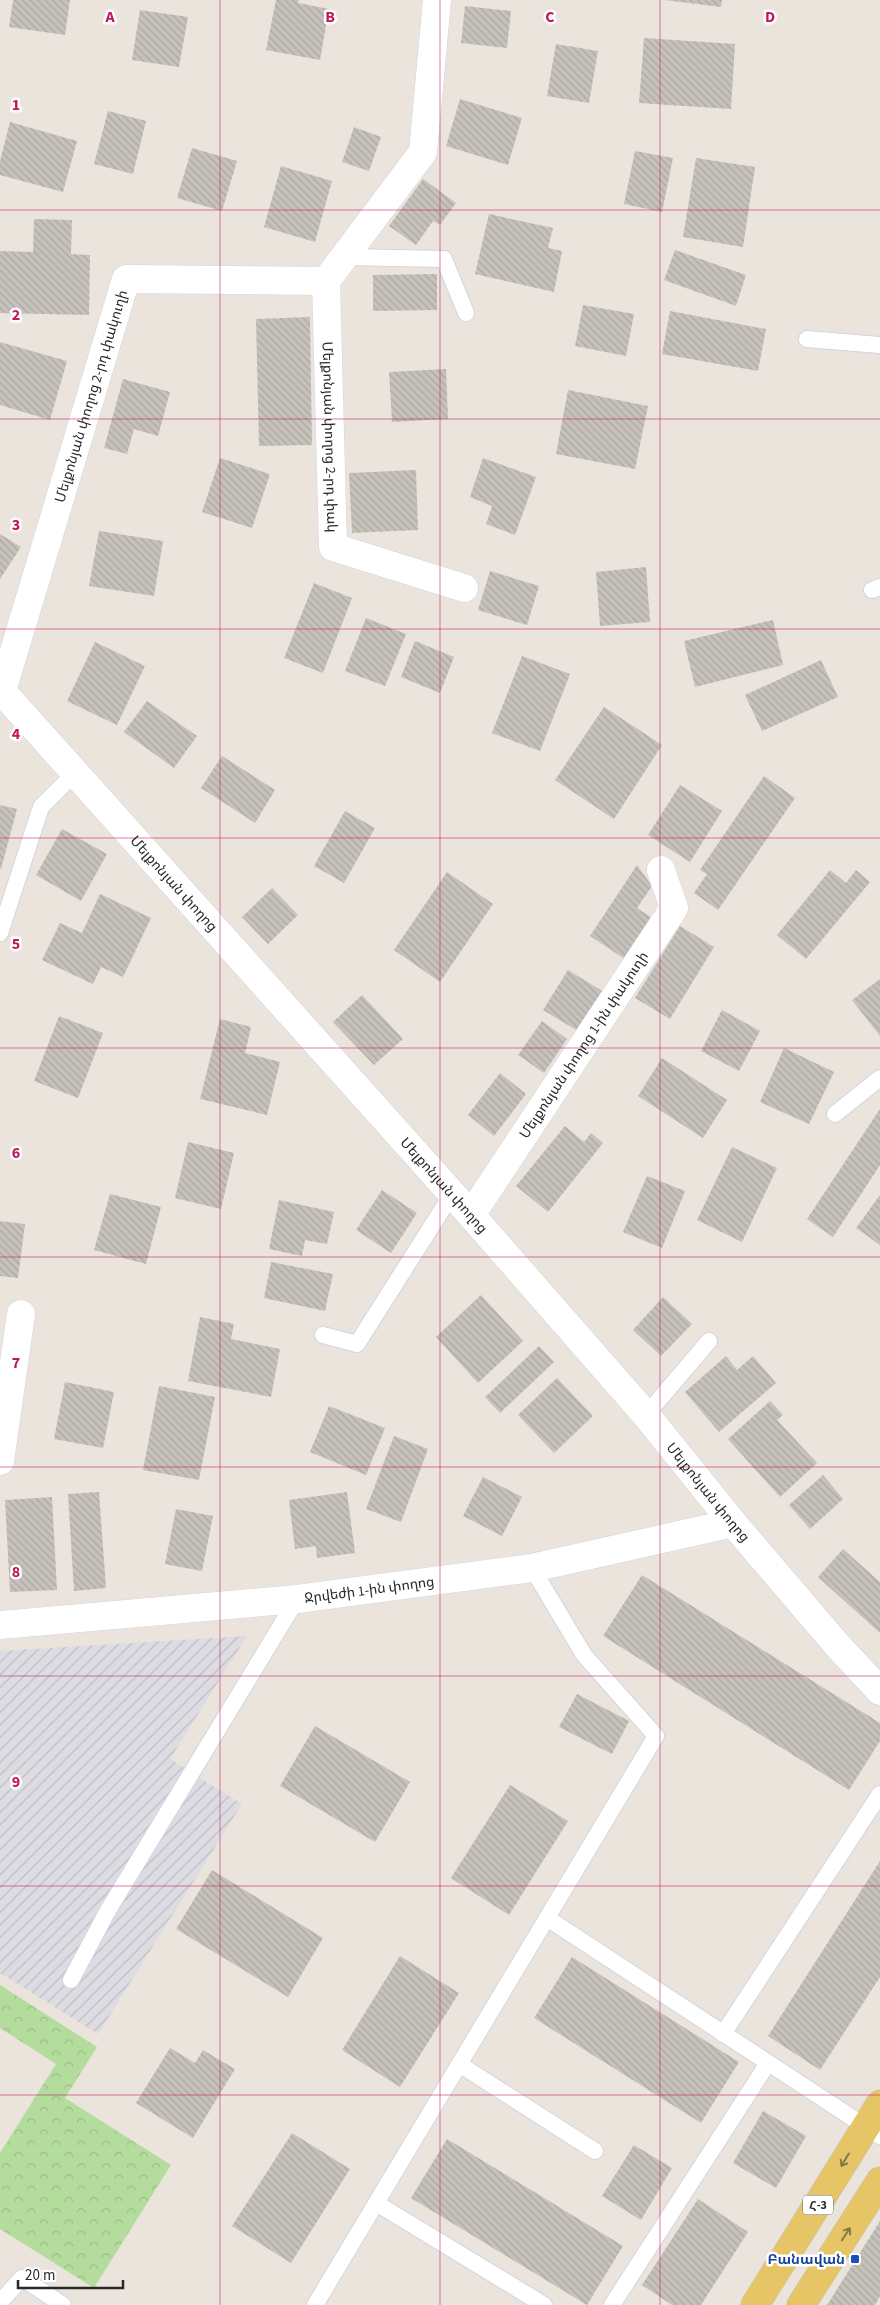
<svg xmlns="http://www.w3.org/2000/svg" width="880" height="2305" viewBox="0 0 880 2305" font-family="'Source Sans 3','Noto Sans Armenian',sans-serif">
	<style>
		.industrial { fill: url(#industrial-furrows) }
		.forest { fill: url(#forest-crowns) }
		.building { fill: url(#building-back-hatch) }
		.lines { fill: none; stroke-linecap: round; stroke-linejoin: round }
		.service-casing { stroke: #d2d5e1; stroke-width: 18 }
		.minor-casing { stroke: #d2d5e1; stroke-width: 29 }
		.primary-casing { stroke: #c3c3c3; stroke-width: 29 }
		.service { stroke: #fff; stroke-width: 16 }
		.minor { stroke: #fff; stroke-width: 28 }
		.primary { stroke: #e6c566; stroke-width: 28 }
		.oneway { stroke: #887748 }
		.grid { fill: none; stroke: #c2185b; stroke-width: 1; stroke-opacity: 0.55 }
		.transit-dot { fill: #1a4fb4; stroke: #fff; stroke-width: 2 }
		.labels { text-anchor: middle; stroke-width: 5; stroke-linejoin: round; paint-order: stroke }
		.shield { fill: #fff; stroke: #696969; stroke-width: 1 }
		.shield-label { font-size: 12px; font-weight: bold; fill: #292929 }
		.street-label { font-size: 14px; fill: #292929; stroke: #fff }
		.transit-label { font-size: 14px; font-weight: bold; fill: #164399; stroke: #fff; text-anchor: end }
		.grid-label { font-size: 16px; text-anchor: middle; font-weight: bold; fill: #c2185b; stroke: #fff; stroke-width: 5; stroke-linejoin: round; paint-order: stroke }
	</style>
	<defs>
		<pattern id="industrial-furrows" width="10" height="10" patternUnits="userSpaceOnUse" patternTransform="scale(1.25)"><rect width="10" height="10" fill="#dedce3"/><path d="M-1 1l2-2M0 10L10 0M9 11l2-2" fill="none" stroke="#bebdc3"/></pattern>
		<pattern id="forest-crowns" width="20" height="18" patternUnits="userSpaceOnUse" patternTransform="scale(1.25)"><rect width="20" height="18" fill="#b4dd9d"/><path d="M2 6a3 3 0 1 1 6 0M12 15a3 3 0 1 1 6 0" fill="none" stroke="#9bbe87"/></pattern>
		<pattern id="building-back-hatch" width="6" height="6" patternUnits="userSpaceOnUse" patternTransform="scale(1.25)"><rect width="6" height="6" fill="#c6c2bb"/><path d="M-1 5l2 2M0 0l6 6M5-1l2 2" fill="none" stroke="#aaa7a1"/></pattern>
	</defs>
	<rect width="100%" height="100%" fill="#eae4dc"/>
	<path class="industrial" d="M247 1636 170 1759 242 1804 98 2034 0 1973V1651Z"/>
	<path class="forest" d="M0 1985 97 2047 65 2098 171 2165 94 2288 0 2229V2153L56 2064 0 2028Z"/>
	<path class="building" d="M13 0H70L65 35 9 27Z
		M276 0H299L298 3 329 9 320 60 266 50Z
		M665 0H722L721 7Z
		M465 6 511 11 507 48 461 43Z
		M140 10 188 17 179 67 132 60Z
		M644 38 735 44 731 109 639 103Z
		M556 44 598 51 589 103 547 96Z
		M460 99 522 118 508 165 446 146Z
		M108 111 146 121 133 174 94 164Z
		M10 122 77 141 63 192 0 175V161Z
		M354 127 381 137 369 171 342 162Z
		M192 148 237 161 222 211 177 198Z
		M635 151 673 158 662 212 624 204Z
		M696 158 755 167 743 247 683 237Z
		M281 166 332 181 315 242 264 227Z
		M423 179 456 203 440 225 433 221 416 245 389 226Z
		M489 214 553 228 548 248 562 251 554 292 475 274Z
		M34 219 72 220 71 254 90 255 89 315 0 313V251L33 252Z
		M675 250 746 275 736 306 664 280Z
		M437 274V310L373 311V275Z
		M583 305 634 314 626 356 575 346Z
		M670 311 766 329 758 371 662 354Z
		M310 317 312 445 259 446 256 319Z
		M0 342 67 361 50 420 0 405Z
		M446 369 448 419 392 422 389 372Z
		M123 379 170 392 158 436 134 429 127 454 104 448Z
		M568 390 648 406 635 469 556 454Z
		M220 458 270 474 252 528 202 512Z
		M483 458 536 477 515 535 486 524 492 506 470 497Z
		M416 470 418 530 352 533 349 473Z
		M99 531 163 541 154 596 89 586Z
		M0 534 21 547 0 579Z
		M646 567 650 622 600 626 596 572Z
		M490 571 539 586 527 625 478 610Z
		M314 583 352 598 323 673 284 658Z
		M366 618 406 634 385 686 345 671Z
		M773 620 783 665 695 687 684 641Z
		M415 641 454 657 440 693 401 677Z
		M95 642 145 666 117 725 67 701Z
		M522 656 570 674 540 751 492 733Z
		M821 660 838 697 762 731 745 695Z
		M147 701 197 736 174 768 124 732Z
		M604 707 662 745 614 819 555 780Z
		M222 756 275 790 255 823 201 788Z
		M764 776 795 798 718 910 694 893 707 874 700 870Z
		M680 785 722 811 690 862 648 835Z
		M0 805 17 809 1 869H0Z
		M345 811 375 828 344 883 314 866Z
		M62 829 107 854 81 901 36 875Z
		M637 865 652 886 637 908 655 920 628 961 590 936Z
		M830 870 846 883 856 870 870 882 806 959 777 935Z
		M447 872 493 904 440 982 394 950Z
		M272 888 298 915 268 944 242 917Z
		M100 894 151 918 123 977 101 967 93 984 42 960 60 923 82 933Z
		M680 926 714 947 670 1019 635 998Z
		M568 970 602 991 578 1031 543 1010Z
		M880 979V1036L852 1000Z
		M362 995 403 1039 374 1065 333 1022Z
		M722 1010 760 1031 739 1071 701 1051Z
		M59 1016 103 1033 78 1098 34 1081Z
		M220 1019 251 1027 245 1053 280 1062 267 1115 200 1099Z
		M542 1021 567 1039 544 1073 518 1055Z
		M784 1048 834 1072 809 1124 760 1102Z
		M662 1058 727 1100 703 1138 638 1096Z
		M500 1073 526 1094 494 1136 468 1115Z
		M880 1109V1165L833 1237 807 1219Z
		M565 1126 584 1142 591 1133 603 1143 548 1212 516 1186Z
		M188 1142 234 1153 221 1209 175 1198Z
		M732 1147 777 1168 742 1242 697 1220Z
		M647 1176 685 1191 662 1248 623 1232Z
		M382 1190 417 1213 391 1253 356 1230Z
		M110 1194 161 1207 146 1264 94 1250Z
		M880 1195V1245L856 1228Z
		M279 1200 334 1212 327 1244 305 1240 302 1256 269 1249Z
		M0 1221 25 1224 18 1278 0 1276Z
		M271 1262 333 1274 325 1311 264 1298Z
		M481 1295 523 1341 478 1383 436 1337Z
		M663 1297 692 1324 661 1356 633 1330Z
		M200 1317 234 1324 231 1339 280 1349 271 1397 188 1381Z
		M539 1346 554 1362 500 1413 485 1397Z
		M726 1356 737 1370 753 1356 776 1383 719 1432 685 1392Z
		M557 1378 593 1416 554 1453 518 1415Z
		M65 1382 114 1392 103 1448 54 1439Z
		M159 1386 215 1397 199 1480 143 1470Z
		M770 1401 783 1415 777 1420 817 1463 780 1497 728 1439Z
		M329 1406 385 1428 366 1475 310 1452Z
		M394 1436 428 1449 401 1522 366 1509Z
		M823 1475 843 1499 810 1529 789 1505Z
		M483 1477 522 1497 502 1536 463 1516Z
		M99 1492 106 1588 74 1591 68 1494Z
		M347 1492 355 1553 317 1558 316 1546 295 1549 289 1500Z
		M52 1497 57 1590 10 1592 5 1500Z
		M176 1509 213 1516 202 1571 165 1564Z
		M843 1549 880 1582V1633L818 1577Z
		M642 1575 880 1723V1741L849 1790 603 1636Z
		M577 1694 629 1721 612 1754 559 1727Z
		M315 1726 410 1782 375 1842 280 1786Z
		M510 1785 568 1821 509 1915 451 1878Z
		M880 1861V1977L820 2070 768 2036Z
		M212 1870 323 1938 288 1997 176 1929Z
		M400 1956 459 1993 400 2087 342 2050Z
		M572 1957 739 2062 701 2123 534 2018Z
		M170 2048 195 2063 203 2050 235 2069 193 2138 136 2103Z
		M763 2111 806 2136 776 2188 733 2163Z
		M292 2133 350 2169 291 2263 232 2226Z
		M447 2139 623 2246 587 2305 411 2198Z
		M634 2145 672 2168 641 2220 602 2196Z
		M698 2199 748 2232 701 2305H672L642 2285Z
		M880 2221V2296L875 2305H827Z"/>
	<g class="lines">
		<defs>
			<path id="service" d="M344 257 444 259 466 313
				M807 339 880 345
				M872 590 880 587
				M0 933 41 807 76 772
				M835 1114 880 1078
				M323 1335 357 1344 452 1194
				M646 1415 709 1341
				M547 1918 880 2136
				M71 1980 107 1912 297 1599
				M723 2034 880 1794
				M459 2064 595 2151
				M376 2203 544 2305
				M0 2302 22 2278 63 2305
				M315 2305 656 1736 584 1655 532 1568
				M612 2305 768 2063"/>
			<g id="minor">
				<path id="s1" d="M326 281 333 547 464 588"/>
				<path id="s2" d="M0 689 471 1215 646 1415 733 1523 838 1646 880 1691"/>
				<path id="s3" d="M2 691 126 279 326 281 423 152 437 0"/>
				<path id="s4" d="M471 1215 674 908 661 870"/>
				<path d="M0 1461 21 1314"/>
				<path id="s5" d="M0 1625 297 1599 532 1568 733 1523"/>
			</g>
			<path id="primary" d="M755 2305 880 2104
				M801 2305 880 2181"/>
		</defs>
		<use href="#service" class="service-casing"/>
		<use href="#minor" class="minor-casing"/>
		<use href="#primary" class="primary-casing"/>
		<use href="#service" class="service"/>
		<use href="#minor" class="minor"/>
		<use href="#primary" class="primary"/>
	</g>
	<defs><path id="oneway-shaft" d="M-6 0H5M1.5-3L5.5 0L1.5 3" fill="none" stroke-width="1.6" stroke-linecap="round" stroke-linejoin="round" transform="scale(1.25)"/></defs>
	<g class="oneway">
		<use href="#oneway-shaft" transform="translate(845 2160) rotate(121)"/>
		<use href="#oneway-shaft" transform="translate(846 2234) rotate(-57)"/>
	</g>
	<path class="grid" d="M220 0V2305M440 0V2305M660 0V2305M0 210H880M0 419H880M0 629H880M0 838H880M0 1048H880M0 1257H880M0 1467H880M0 1676H880M0 1886H880M0 2095H880"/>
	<rect class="transit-dot" x="850" y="2254" width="10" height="10" rx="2.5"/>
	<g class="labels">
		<rect class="shield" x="803" y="2195.5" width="30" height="19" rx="4"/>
		<g class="shield-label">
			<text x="818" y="2209">Հ-3</text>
		</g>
		<g class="street-label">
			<text dy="5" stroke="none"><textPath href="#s3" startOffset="308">Մելքոնյան փողոց 2-րդ փակուղի</textPath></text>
			<text dy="5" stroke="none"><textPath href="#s1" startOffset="156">Մելքոնյան փողոց 2-րդ փակ</textPath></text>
			<text dy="5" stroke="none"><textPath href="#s2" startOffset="261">Մելքոնյան փողոց</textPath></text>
			<text dy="5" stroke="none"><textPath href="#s4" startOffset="204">Մելքոնյան փողոց 1-ին փակուղի</textPath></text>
			<text dy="5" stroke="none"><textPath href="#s2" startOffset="666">Մելքոնյան փողոց</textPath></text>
			<text dy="5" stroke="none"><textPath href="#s2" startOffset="1071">Մելքոնյան փողոց</textPath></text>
			<text dy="5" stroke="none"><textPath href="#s5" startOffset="371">Ջրվեժի 1-ին փողոց</textPath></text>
		</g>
		<g class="transit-label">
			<text x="845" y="2264">Բանավան</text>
		</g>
	</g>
	<g class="grid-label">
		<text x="110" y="22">A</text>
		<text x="330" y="22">B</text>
		<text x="550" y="22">C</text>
		<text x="770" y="22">D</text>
		<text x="16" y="110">1</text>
		<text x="16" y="320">2</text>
		<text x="16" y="530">3</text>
		<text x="16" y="739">4</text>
		<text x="16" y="949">5</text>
		<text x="16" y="1158">6</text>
		<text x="16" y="1368">7</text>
		<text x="16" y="1577">8</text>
		<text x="16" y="1787">9</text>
	</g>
	<path d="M18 2280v8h105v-8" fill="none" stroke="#292929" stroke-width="2.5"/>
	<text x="25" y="2280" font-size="15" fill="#292929" stroke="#ffffff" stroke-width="4" paint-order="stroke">20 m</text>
</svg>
